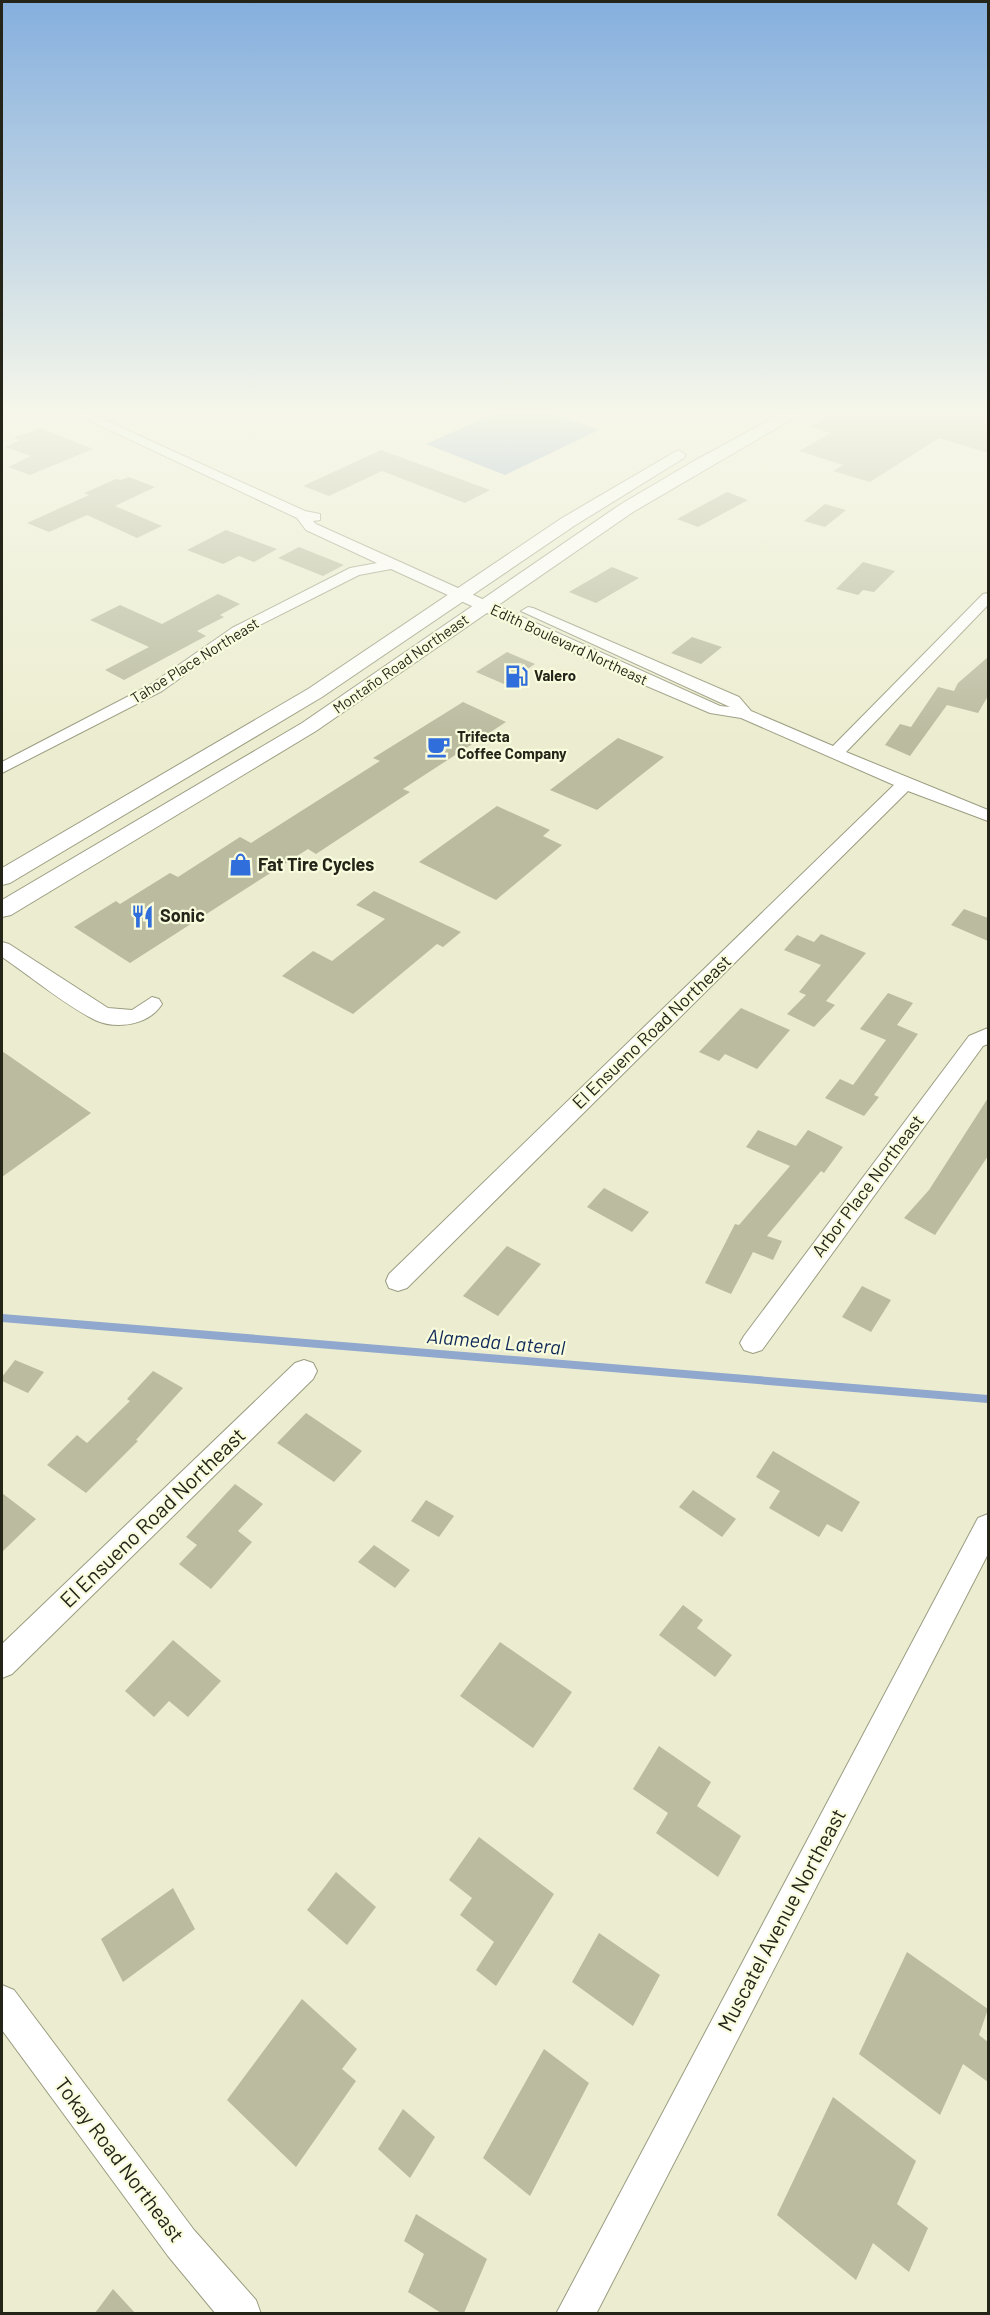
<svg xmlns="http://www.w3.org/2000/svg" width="990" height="2315" viewBox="0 0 990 2315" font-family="Barlow,sans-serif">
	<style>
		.water { fill: #91a8ce }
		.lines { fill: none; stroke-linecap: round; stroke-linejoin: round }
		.stream { stroke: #91a8ce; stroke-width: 8 }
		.building { fill: #babb9f }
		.minor-casing { stroke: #9b9c81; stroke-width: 2 }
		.major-casing { stroke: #9b9c81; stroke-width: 2 }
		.minor { fill: #fff; fill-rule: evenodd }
		.major { fill: #fff; fill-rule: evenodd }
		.labels { text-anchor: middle; stroke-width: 4.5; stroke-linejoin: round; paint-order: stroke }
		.far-street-label { font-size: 15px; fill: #242419; stroke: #f9fbdd }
		.far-poi-label { font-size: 15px; font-weight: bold; fill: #242419; stroke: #f9fbdd; text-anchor: start }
		.poi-label { font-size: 18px; font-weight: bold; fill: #242419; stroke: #f9fbdd; text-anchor: start }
		.street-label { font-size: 18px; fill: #242419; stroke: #f9fbdd }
		.water-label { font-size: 20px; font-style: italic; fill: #0f2a59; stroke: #f9fbdd }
		.near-street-label { font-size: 21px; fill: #242419; stroke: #f9fbdd }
	</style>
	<rect width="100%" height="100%" fill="#ecedd0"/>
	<path class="water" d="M498 412H549L599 430 505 475 426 444Z"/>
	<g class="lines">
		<path class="stream" d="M2 1318 988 1399"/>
	</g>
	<path class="building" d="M836 412H988V453L939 438 870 482 833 471 843 465 799 451 831 433 811 427Z
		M40 428 93 449 30 475 8 467 31 456 5 447 20 440 13 438Z
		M381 450 490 490 465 503 382 471 329 496 303 486Z
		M129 477 155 487 115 506 162 526 137 538 87 515 49 532 27 523 89 495 84 493 116 479 121 480Z
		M727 492 748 500 698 527 677 519Z
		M825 504 846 510 825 527 804 521Z
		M226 530 277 549 254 562 239 556 223 564 187 550Z
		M299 547 344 565 323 576 278 558Z
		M863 562 895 571 874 592 863 590 858 595 836 589Z
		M612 567 639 578 596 603 569 592Z
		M218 594 240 604 220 615 224 617 197 631 206 636 124 680 105 670 149 647 90 620 120 605 162 624Z
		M692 637 722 647 701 664 671 653Z
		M507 652 535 664 504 684 476 672Z
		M988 657V696L978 713 947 705 910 756 885 745 900 724 911 727 938 687 954 691 958 683Z
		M463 702 506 722 403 789 410 792 316 854 308 849 130 963 74 927 116 901 120 904 170 873 178 877 240 837 251 843 380 761 373 758Z
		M618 738 664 757 597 810 550 790Z
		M497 806 550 830 543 836 562 845 496 900 419 862Z
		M374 891 461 932 443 947 437 944 353 1014 282 976 313 951 332 961 385 919 356 905Z
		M964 909 988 918V941L951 925Z
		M821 934 866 953 826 1001 835 1005 814 1027 787 1014 806 995 799 992 821 965 784 950 797 935 814 942Z
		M888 993 913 1003 897 1025 918 1034 874 1095 879 1097 864 1116 825 1098 840 1079 853 1085 886 1040 860 1029Z
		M741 1008 790 1030 757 1069 725 1054 719 1061 699 1052Z
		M2 1051 91 1113 2 1177Z
		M988 1098V1156L935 1235 904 1218 929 1190Z
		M758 1130 796 1146 808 1130 843 1147 824 1173 821 1171 767 1236 782 1241 773 1260 753 1252 731 1294 705 1283 735 1224 739 1225 790 1166 746 1147Z
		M604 1188 649 1212 632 1232 587 1207Z
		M507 1246 541 1264 498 1316 463 1296Z
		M862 1286 891 1300 871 1332 842 1317Z
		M15 1360 44 1372 28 1393 2 1381V1377Z
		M153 1371 183 1388 136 1440 138 1441 86 1493 47 1465 77 1435 87 1443 130 1401 127 1399Z
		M306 1413 362 1451 334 1482 277 1443Z
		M773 1451 860 1502 842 1532 827 1524 819 1537 769 1508 780 1491 756 1477Z
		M235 1484 263 1504 238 1531 252 1542 211 1589 179 1564 197 1545 186 1537Z
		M693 1490 736 1519 722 1537 679 1507Z
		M2 1493 36 1519 2 1552Z
		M426 1500 454 1516 439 1537 411 1521Z
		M374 1545 410 1570 395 1588 358 1562Z
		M683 1605 703 1620 697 1628 732 1655 715 1677 659 1635Z
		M173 1640 221 1681 188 1717 169 1701 154 1717 125 1691Z
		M500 1642 572 1692 533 1748 460 1696Z
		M659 1746 711 1782 697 1806 741 1836 718 1877 656 1833 668 1813 633 1789Z
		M479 1837 554 1894 496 1986 476 1970 494 1942 460 1915 472 1898 449 1880Z
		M336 1872 376 1907 347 1945 307 1910Z
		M173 1888 195 1929 123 1982 101 1939Z
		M599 1933 660 1975 633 2026 572 1982Z
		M907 1952 988 2009 979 2035 988 2042V2082L963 2064 940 2115 859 2054Z
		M302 1999 357 2049 342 2069 356 2081 296 2167 227 2100Z
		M544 2049 589 2083 530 2196 483 2158Z
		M833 2097 916 2161 897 2204 928 2228 909 2272 873 2243 856 2280 777 2215Z
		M403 2109 435 2137 410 2178 378 2149Z
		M416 2214 487 2259 464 2313H441L408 2292 424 2254 404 2241Z
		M113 2289 135 2313H95Z"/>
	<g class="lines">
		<defs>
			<path id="minor" d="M71 412H87L305 511 320 514V520L313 521 316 524 720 706 730 707 521 611 528 607 533 608 739 697 751 711 833 746 983 594 988 593V605L846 752 988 810V821L908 791 407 1288 398 1291 389 1288 386 1281 389 1274 894 785 741 718 710 713 635 681 391 569 359 575 242 634 162 691 2 773V762L150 685 232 628 350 568 377 563 306 530 297 518Z
				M2 942 9 944 108 1008 132 1010 152 997 159 999 162 1004C149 1025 117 1030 95 1020 65 1005 30 976 2 957Z
				M988 1028V1044L983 1046 762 1350 753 1353 744 1350 740 1343 744 1336 969 1036Z
				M304 1360 313 1363 317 1371 313 1379 12 1674 2 1678V1644L295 1363Z
				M988 1514V1554L596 2314H556L978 1518Z
				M2 1985 14 1990 194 2230 256 2300 261 2314H216L168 2256 2 2030Z"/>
			<path id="major" d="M784 412H804L633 512 316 731 11 915 2 917V900L302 723 621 504 694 461Z
				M678 450 686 455 684 458 574 526 322 697 10 883 2 885V868L308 689 562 518Z"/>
		</defs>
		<use href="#minor" class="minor-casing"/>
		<use href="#major" class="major-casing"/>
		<use href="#minor" class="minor"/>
		<use href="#major" class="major"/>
	</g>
	<linearGradient id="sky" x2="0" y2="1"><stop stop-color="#85afde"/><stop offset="0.56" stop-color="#f6f7ea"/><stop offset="1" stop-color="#f6f7ea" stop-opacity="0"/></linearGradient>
	<rect width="990" height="736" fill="url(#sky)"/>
	<defs>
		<symbol id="fuel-bare" viewBox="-9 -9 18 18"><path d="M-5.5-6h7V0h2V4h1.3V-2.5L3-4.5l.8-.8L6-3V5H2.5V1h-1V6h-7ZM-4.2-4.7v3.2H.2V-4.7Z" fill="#306edc" stroke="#f9fbdd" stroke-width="2.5" paint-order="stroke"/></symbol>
		<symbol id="cafe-bare" viewBox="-9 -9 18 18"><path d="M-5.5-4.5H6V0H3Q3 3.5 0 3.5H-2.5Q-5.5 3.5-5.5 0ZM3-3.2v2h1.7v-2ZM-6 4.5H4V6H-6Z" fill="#306edc" stroke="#f9fbdd" stroke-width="2.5" paint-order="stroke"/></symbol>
		<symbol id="shop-bare" viewBox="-9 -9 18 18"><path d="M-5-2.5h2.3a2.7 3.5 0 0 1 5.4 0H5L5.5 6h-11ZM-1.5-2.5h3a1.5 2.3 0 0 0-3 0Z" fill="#306edc" stroke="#f9fbdd" stroke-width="2.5" paint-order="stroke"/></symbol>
		<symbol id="restaurant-bare" viewBox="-9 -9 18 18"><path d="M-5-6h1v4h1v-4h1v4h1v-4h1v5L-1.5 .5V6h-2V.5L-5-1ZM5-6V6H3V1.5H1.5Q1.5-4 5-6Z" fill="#306edc" stroke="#f9fbdd" stroke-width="2.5" paint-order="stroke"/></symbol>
	</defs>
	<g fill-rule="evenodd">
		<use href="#fuel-bare" x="500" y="660" width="33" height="33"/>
		<use href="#cafe-bare" x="422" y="730" width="33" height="33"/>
		<use href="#shop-bare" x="224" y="848" width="33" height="33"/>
		<use href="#restaurant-bare" x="126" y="900" width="33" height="33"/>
	</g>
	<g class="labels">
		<g class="far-street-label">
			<text transform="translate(569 645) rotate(25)" y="5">Edith Boulevard Northeast</text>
			<text transform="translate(195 661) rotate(-32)" y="5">Tahoe Place Northeast</text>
			<text transform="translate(401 664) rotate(-35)" y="5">Montaño Road Northeast</text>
		</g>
		<g class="far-poi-label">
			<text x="534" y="681">Valero</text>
			<text x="457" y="742">Trifecta<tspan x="457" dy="17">Coffee Company</tspan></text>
		</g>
		<g class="poi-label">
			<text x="258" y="871">Fat Tire Cycles</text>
			<text x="160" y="922">Sonic</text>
		</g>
		<g class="street-label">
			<text transform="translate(652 1032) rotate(-44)" y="6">El Ensueno Road Northeast</text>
			<text transform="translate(868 1186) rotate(-53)" y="6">Arbor Place Northeast</text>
		</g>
		<g class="water-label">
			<text transform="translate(496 1342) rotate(5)" y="7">Alameda Lateral</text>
		</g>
		<g class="near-street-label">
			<text transform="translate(153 1518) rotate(-44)" y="7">El Ensueno Road Northeast</text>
			<text transform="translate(782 1920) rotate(-62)" y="7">Muscatel Avenue Northeast</text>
			<text transform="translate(119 2160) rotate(53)" y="7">Tokay Road Northeast</text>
		</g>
	</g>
	<rect width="990" height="2315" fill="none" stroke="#242419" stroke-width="6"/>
</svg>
